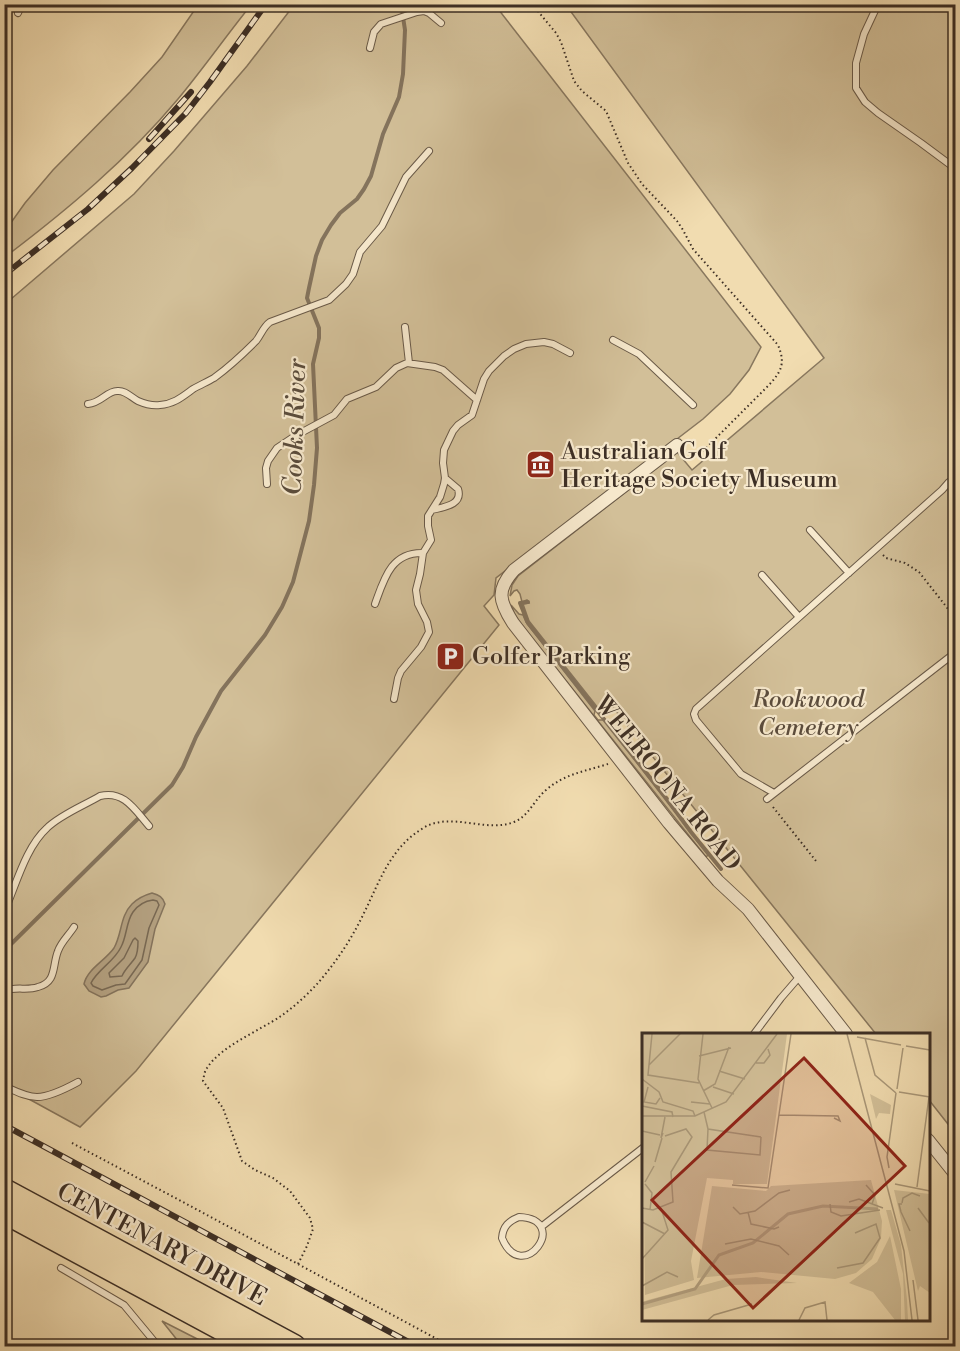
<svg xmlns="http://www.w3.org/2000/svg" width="960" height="1351" viewBox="0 0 960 1351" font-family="'Libre Bodoni',serif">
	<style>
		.green { fill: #d2bf98; stroke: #88775e; stroke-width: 1.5 }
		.water { fill: #b4a181; stroke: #84735c; stroke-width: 1.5 }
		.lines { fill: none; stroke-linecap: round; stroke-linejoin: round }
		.shore { stroke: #786853; stroke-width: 1.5 }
		.stream { stroke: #84735c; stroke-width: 4 }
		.lane-casing { stroke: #6a5a48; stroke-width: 8 }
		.street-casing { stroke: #6a5a48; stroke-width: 14 }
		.highway-casing { stroke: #3d2f25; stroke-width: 25 }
		.path { stroke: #3d2f25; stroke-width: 2; stroke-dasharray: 1.5 3; stroke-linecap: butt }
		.lane { stroke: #f6e8cc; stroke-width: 6 }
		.street { stroke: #f6e8cc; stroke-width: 12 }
		.highway { stroke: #f1dcb0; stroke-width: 22 }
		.rail-casing { stroke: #3d2f25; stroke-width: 6 }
		.rail { stroke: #f6e8cc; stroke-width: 4; stroke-dasharray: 11; stroke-linecap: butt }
		.labels { text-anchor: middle; stroke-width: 4.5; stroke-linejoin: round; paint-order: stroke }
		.poi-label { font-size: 24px; fill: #3d2f25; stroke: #f6e8cc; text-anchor: start }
		.park-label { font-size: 24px; font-style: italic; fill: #5b4c3c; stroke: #f6e8cc }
		.street-label { font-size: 24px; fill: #3d2f25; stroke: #f6e8cc }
		.water-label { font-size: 26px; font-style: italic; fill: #5b4c3c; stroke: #f6e8cc }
		.inset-river { fill: none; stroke: #b4a181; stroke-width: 3 }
		.inset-road { fill: none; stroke: #a99778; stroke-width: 1.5 }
		.view { fill: #8f2418; fill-opacity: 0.15; stroke: #8f2418; stroke-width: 3 }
		.inset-edge { fill: none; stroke: #3d2f25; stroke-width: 3 }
	</style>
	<rect width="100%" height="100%" fill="#f1dcb0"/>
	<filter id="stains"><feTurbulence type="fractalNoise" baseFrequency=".00333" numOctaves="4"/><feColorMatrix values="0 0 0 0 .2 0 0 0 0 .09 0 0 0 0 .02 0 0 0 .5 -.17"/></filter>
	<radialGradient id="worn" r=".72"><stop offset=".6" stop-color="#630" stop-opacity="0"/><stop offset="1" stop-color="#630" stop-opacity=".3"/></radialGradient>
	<path class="green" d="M198 5H251C226 36 203 69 178 99 127 160 67 210 5 257V231L25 203 53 170 130 92 162 57Z
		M294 5H495L761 347 749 370 730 394 703 419 496 578 494 595 484 606 499 625 136 1071 80 1127 5 1086 4 305 134 194 174 151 247 66Z
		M566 5H955V1133L929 1100 928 1034H876L611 705 606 709 598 708 529 621 523 604 529 603 527 600 522 602 520 594 517 590 514 591 510 596 512 585 518 576 677 452 692 470 824 358Z
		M511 605 519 614 523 615 526 622 595 711 594 715 598 720H604L708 855 706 857 521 624 515 615Z
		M162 1321 211 1346H182Z"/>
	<path class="water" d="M152 893C159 895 163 897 165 904L155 929 148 962 129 988 118 990 106 996 101 997 89 991 84 984C87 969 106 960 114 948 122 934 120 916 132 904 137 899 145 895 152 893Z"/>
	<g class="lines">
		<path class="shore" d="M153 900 157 901 159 905 149 928 142 960 125 984 116 985 102 990 93 986 91 983C98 969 114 962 121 947 127 936 126 922 133 912 138 905 145 901 153 900Z
			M135 938 138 941C138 947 138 953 135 958 131 964 125 969 122 976L110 977 109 973 124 958 133 940Z"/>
		<path class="stream" d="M528 602 520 603 528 623 667 799 691 832 721 869
			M601 715 608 710
			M4 951 172 785 183 767 196 737 221 691 265 635 282 607 293 582 309 521 314 485 317 448 313 364 319 338V328L307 298 309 288 316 256 322 240 331 225 340 213 357 199 364 189 371 176 383 134 399 97 403 74 405 30 401 4"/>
		<defs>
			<path id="lane" d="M425 4 429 13 441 23
				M878 4 864 34 856 63V88L865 102 878 113 921 143 956 169
				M18 13 22 4
				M370 48 374 32 381 24 417 12 424 11 429 13
				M405 327 409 363
				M613 340 639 354 693 405
				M88 404C101 403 107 391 117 391 125 390 131 397 138 401 145 404 153 406 160 405 174 404 182 397 193 389 200 385 207 382 214 378 229 367 243 354 256 341 261 335 263 327 270 322L329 300 346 284 353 274 360 252 382 226 406 177 429 151
				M267 484 266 468 268 461 277 448 295 436 334 415 347 399 376 387 396 368 407 363 435 367 443 370 477 400
				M432 510C444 507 463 505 458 489L445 478
				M810 530 849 573
				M762 575 799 617
				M375 604C384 579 391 552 423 553
				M394 699 398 678 401 671 421 647 429 632 427 622 418 604 416 590 420 574 423 553 431 540 428 526V516L440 497 444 484 445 478 443 463 444 450 453 431 458 425 472 415 484 379 489 371 504 356 514 349 526 344 544 342 553 344 570 353
				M774 793 741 774 696 720 694 714 696 709 942 490 949 482 956 478
				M767 799 956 652
				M4 912C16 886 25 848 47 828 60 815 83 806 100 796 124 790 135 810 149 826
				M4 991C16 986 27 991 38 987 57 982 52 966 58 951 61 942 69 935 74 927
				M754 1034 781 998 800 976
				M4 1086C15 1091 26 1097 37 1097 50 1097 67 1088 78 1082
				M519 1217C572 1219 522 1287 502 1238 503 1226 509 1221 519 1217Z
				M541 1227 644 1147
				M61 1268 124 1305 158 1346"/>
			<path id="street" d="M677 445 514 570C496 590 499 601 513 623L669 823 718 881 748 909 846 1034
				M928 1140 956 1175"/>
			<path id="highway" d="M4 1190 294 1346
				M4 1212 253 1346"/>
		</defs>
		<use href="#lane" class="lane-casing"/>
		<use href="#street" class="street-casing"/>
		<use href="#highway" class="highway-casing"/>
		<path class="path" d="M532 4 556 33 561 42 574 81 582 91 606 111 628 163 642 184 677 221 683 230 693 249 778 345C786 364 781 372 768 386L702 452 692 455 686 452
			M883 555 886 558 905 563 919 572 956 619
			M773 807 816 861
			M72 1143 181 1201 450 1346
			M298 1264 307 1246 313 1229 310 1218 290 1191 273 1178 255 1170 242 1161 223 1108 203 1081C204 1077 204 1072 207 1068 221 1046 259 1031 281 1016 294 1007 307 995 318 983 336 962 351 940 363 915 380 881 390 847 425 827 452 812 486 833 514 822 529 816 534 800 546 790 564 774 586 771 608 764"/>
		<use href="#lane" class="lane"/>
		<use href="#street" class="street"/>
		<use href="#highway" class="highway"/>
		<defs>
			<path id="rail" d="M149 139 191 92
				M4 275 88 209 132 168 186 113 210 82 266 4
				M4 1125 416 1346"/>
		</defs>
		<use href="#rail" class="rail-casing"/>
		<use href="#rail" class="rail"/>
	</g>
	<defs>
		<symbol id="museum-square" viewBox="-11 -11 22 22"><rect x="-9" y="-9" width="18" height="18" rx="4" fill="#8f2418" stroke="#f6e8cc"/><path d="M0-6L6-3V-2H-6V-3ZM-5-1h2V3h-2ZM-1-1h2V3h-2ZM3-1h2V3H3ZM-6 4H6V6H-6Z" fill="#fff"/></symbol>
		<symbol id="parking-square" viewBox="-11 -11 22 22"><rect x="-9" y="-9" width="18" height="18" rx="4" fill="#8f2418" stroke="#f6e8cc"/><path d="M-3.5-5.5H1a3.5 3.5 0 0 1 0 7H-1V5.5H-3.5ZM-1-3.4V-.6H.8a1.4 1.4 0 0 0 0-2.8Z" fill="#fff"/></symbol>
	</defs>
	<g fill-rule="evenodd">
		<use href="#museum-square" x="524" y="448" width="33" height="33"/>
		<use href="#parking-square" x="434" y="640" width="33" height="33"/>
	</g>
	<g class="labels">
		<g class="poi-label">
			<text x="561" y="459">Australian Golf<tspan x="561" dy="28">Heritage Society Museum</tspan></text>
			<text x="472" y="664">Golfer Parking</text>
		</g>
		<g class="park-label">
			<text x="808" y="707">Rookwood<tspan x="808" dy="28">Cemetery</tspan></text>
		</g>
		<g class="street-label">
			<text transform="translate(668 783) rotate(51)" y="8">WEEROONA ROAD</text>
			<text transform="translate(162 1244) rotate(28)" y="8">CENTENARY DRIVE</text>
		</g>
		<g class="water-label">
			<text transform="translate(294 427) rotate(-88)" y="9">Cooks River</text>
		</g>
	</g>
	<g transform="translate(642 1033)">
		<rect width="288" height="288" fill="#f1dcb0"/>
		<path d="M0 1H145L125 151H91V147L65 145 49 228 52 247 3 262ZM228 61 249 72 248 81 237 80 234 86ZM229 147 240 188 239 205 230 226 214 240 193 246 119 239 55 245 70 153 124 158 129 153ZM252 157 288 161V260L278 253 276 258ZM244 177H249L259 212 265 267 266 287H263L261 241ZM248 203 259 256V287H253L231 259 207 250 235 229ZM114 244 155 250 91 252 0 277V269L6 267 84 246Z" fill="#d2bf98"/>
		<path class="inset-river" d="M0 271 53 256 77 222 111 210 146 181 181 173 236 176"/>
		<path class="inset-road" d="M10 1 6 42 57 50M61 1 56 46 70 75M205 1 262 218 270 287M215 4 259 12M223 5 233 42 254 60M264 13 288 17M57 23 89 15M114 30H122L128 22 126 16M7 32 38 1M77 38 103 46M0 46 17 59 21 69 51 78 53 83M6 54 2 69 14 71 18 65M71 54 92 61M255 56 261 15M61 58 73 51 87 14M257 59 288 64M49 69 68 71M0 73 30 79 31 84M62 79 66 96 119 104M137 82 196 83 198 88 192 85M0 83H53L84 69 135 1M66 96 65 117 118 122 119 104M0 98 18 102M21 100 19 105 23 84M13 129 20 105M247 135 245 124 254 60M3 149 12 133M3 151 10 160 8 177M253 151 288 158M90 152 126 155 149 1M224 152 233 162 230 171M275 154 287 64M207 169 217 166 241 175M260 170 261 165 270 160 278 163M188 171 189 179 199 183 238 177M260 171H257L259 179 268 198M91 174 98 181 113 178 137 160 148 157M0 175 11 177 31 169 29 139 50 104 44 96 23 103M276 175 287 190M106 179 109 191 132 196 137 194M0 189 23 201M83 211 109 206 137 213 147 222M0 226 26 197 19 175M195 235 221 230 238 205 234 191 213 200M271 247 276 287M0 253 25 239 36 244M66 287 72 282 110 271M157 287 163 275 183 269 185 287"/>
		<path class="view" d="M162 25 263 133 111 275 10 167Z"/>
		<rect width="288" height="288" class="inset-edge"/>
	</g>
	<rect width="960" height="1351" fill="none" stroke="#f1dcb0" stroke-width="24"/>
	<rect x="6" y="6" width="948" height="1339" fill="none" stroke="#3d2f25" stroke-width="3"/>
	<rect x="12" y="12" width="936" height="1327" fill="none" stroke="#3d2f25" stroke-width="1.5"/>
	<rect width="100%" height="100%" filter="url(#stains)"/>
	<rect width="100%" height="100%" fill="url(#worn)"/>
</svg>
